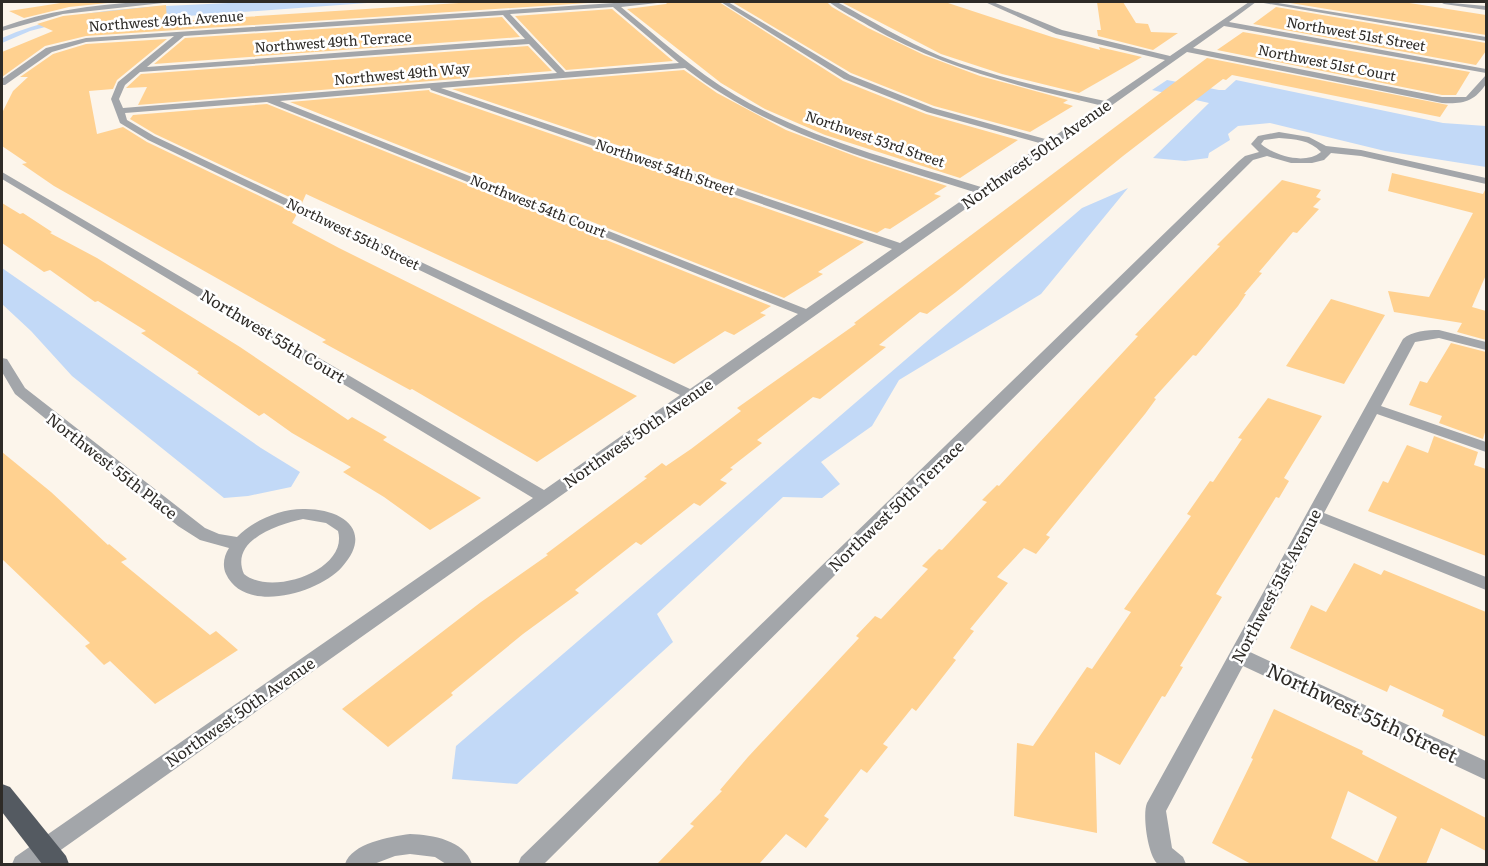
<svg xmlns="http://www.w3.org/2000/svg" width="1488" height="866" viewBox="0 0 1488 866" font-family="Literata,serif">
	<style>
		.water { fill: #c2d9f7 }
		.building { fill: #ffd190; fill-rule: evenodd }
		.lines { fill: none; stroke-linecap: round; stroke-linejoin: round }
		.minor { fill: #a3a6aa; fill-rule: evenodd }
		.trunk { fill: #545a61; fill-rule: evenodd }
		.labels { text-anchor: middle; stroke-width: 5; stroke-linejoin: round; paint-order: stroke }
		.far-street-label { font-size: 14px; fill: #2e2b27; stroke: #fff }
		.street-label { font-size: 16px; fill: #2e2b27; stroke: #fff }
		.near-street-label { font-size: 20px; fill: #2e2b27; stroke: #fff }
	</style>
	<rect width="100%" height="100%" fill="#fcf5eb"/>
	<path class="water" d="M249 2H381L49 26 30 31 2 43V38C78 4 167 7 249 2Z
		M1167 80 1219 90H1225L1236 80 1443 123 1486 126V167L1385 151 1270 123 1238 126 1228 134 1230 140 1209 153 1208 158 1185 161 1153 158 1209 103 1152 90Z
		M1128 188 1041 294 899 380 872 426 821 462 840 484 822 498 783 497 657 614 673 642 517 784 452 779 456 746 1082 208Z
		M2 268 261 448 300 472 291 487 248 496 224 498 72 376 31 331 2 304Z"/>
	<path class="building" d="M67 2H117L69 7 24 18 9 11Z
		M474 2H603L86 36 45 46 2 77V52L53 31 37 24 63 16 166 5 167 22Z
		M668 2H719L843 81 926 114 1018 140 960 178 825 135 765 109 721 83 627 9 666 4Z
		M732 2H827L832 7 868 28 924 55 980 76 1068 100 1063 103 1073 106 1030 132 934 106 851 73Z
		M841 2H945L1052 37 1100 50 1099 47 1142 57 1079 93 1002 74 941 54Z
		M1097 2H1123L1136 23 1148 24 1151 32 1178 33 1153 50 1098 36 1097 30H1101Z
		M1284 2H1403L1486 15V35Z
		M1276 7 1486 43V51L1476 65 1253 24Z
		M612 9 673 61 566 70 515 16Z
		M502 17 520 37 154 64 185 38Z
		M1243 32 1470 72 1456 95H1442L1217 50Z
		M167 39 117 80 113 89 89 91 97 134 123 127 147 142 297 214 292 223 339 248 637 396 537 462 412 389 410 390 322 342 326 340 54 186 22 164 27 163 2 146V113L13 91 28 77H20L53 54 86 44Z
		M528 46 552 71 138 105 147 87 126 88 141 74Z
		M1207 58 1448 105 1440 117 1232 75 1226 80 1223 79 1123 156 956 292 927 314 920 312 879 345 886 347 820 399 813 397 757 440 762 443 730 468 733 469 720 480 727 483 700 506 694 503 641 545 636 542 575 590 579 593 523 634 451 693 453 695 388 747 342 709 481 602 548 555 546 554 647 478 644 477 662 463 666 466 691 449 741 411 737 408 856 324 854 323Z
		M684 70 717 93 786 130 860 158 947 186 934 194 941 196 890 229 885 228 877 233 452 89Z
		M429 90 430 92 864 242 818 272 823 274 784 298 290 102Z
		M267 104 771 306 760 313 766 315 734 335 725 331 674 364 306 194 302 203 155 134 130 119 133 115Z
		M1392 173 1483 194 1486 188V275L1472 307 1486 311V340L1457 332 1462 323 1394 312 1388 291 1429 297 1473 213 1388 191Z
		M1282 180 1321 190 1316 197 1321 199 1313 207 1319 209 1297 233 1293 232 1259 272 1262 273 1244 294H1246L1238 306 1196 356 1193 355 1154 398 1156 399 1145 414 1046 535 1050 537 1036 554 1024 548 997 577 1008 583 970 629 974 631 953 658 956 660 916 711 912 708 883 744 888 747 867 773 861 769 824 816 829 819 806 848 786 834 759 864H657L694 826 690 824 722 791 720 790 748 757 859 638 856 636 875 616 881 619 928 569 922 566 939 549 942 550 987 502 982 500 997 485 999 486 1138 336 1135 335 1220 246 1217 245Z
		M2 203 20 214 23 213 52 232 50 233 97 258 240 347 348 420 352 417 387 437 383 440 481 498 430 530 384 497 343 472 351 467 292 433 264 413 259 416 197 373 199 372 141 333 146 331 98 301 95 302 50 270 44 272 2 243Z
		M1331 299 1385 315 1344 384 1286 366Z
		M1451 343 1486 352V429L1483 439 1439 423 1442 416 1409 405 1420 381 1427 383Z
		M1268 398 1322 416 1284 478 1289 481 1279 498 1276 497 1216 594 1222 597 1180 666 1183 667 1165 697 1162 696 1120 765 1095 752 1097 833 1014 816 1017 743 1033 746 1087 667 1092 669 1131 612 1124 609 1191 516 1187 514 1210 481 1213 482 1242 439 1238 438Z
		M1434 436 1478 452 1474 465 1486 469V556L1368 511 1383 481 1388 483 1407 445 1428 453Z
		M2 452 51 492 108 545 109 544 127 559 121 562 210 635 216 631 238 650 155 704 110 661 104 665 85 646 90 643 2 559Z
		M1354 563 1381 575 1384 570 1486 612V737L1442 716 1444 710 1390 685 1387 692 1290 648 1311 605 1326 612Z
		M1274 709 1363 751 1362 754 1486 818V851L1441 828 1426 864H1251L1212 843 1253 759 1251 758ZM1348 791 1397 817 1377 862 1331 838Z"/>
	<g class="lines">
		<path class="minor" d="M140 2H172L63 14 2 31V27C46 11 92 5 140 2Z
			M666 2 621 7C659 38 693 70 735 95 811 140 898 161 981 187L1043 144 927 112 844 79 721 2H728L850 75 933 108 1049 140 1099 105C1017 86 943 68 869 26 856 18 841 11 829 2H837C871 20 904 41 940 56 993 77 1050 89 1105 101L1165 60 1056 34 985 2H993L1062 30 1170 56 1249 2H1256L1229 22 1486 69V73L1224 26 1193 48 1442 97H1466L1486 75V84C1474 102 1463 104 1442 103L1187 52 41 864H12L15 857 533 498 2 179V172L544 490 680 395 148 140 120 123 111 99 118 82 174 36 86 42 52 52 5 85H2V79L46 48 86 38 614 3ZM613 7 679 63 565 72 510 14ZM503 15 525 39 147 67 184 36ZM529 44 557 73 123 108 119 99 125 85 140 72ZM685 68C770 134 873 160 974 192L900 243 441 88ZM430 88 431 90 892 249 806 309 280 101ZM267 102 798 314 690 389 154 136 127 120 125 113Z
			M1258 2H1272L1486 37V41Z
			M1440 2 1486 6V10L1444 4Z
			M1279 132 1309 137 1326 146 1361 150 1486 178V184L1361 156 1331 153 1324 160 1312 163H1291L1267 156 1253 160 544 864H518L521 857 1239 161 1245 156 1259 152 1251 144 1258 136ZM1279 138C1295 139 1310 140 1321 152 1305 165 1275 156 1261 144L1264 140Z
			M1439 330 1486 342V350L1439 338 1415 342 1381 406 1486 442V452L1377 414 1324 513 1486 577V590L1319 523 1250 652 1486 761V780L1243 666 1166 811 1172 848 1183 857 1186 864H1158C1148 857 1142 814 1147 803L1403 339C1412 331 1427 330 1439 330Z
			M2 358 7 359 25 388 205 528 219 534 237 537C253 521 279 509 303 509 341 508 375 530 342 567 319 593 245 615 226 574 222 565 224 556 229 548L200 540 178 526 15 394 2 372ZM303 519 326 523 338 531C349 570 271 597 244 574 229 540 279 524 303 519Z
			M410 834C433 835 464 840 472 864H446L435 857 410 854 395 856 374 864H345C352 843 389 837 410 834Z"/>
		<path class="trunk" d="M2 784 10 787 66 856 69 864H42L2 812Z"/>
	</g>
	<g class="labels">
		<g class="far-street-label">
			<text transform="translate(166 21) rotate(-4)" y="5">Northwest 49th Avenue</text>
			<text transform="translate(1356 34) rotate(10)" y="5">Northwest 51st Street</text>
			<text transform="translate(333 42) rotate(-4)" y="5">Northwest 49th Terrace</text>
			<text transform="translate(1327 63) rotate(11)" y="5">Northwest 51st Court</text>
			<text transform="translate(402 74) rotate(-5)" y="5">Northwest 49th Way</text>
			<text transform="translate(875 139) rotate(19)" y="5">Northwest 53rd Street</text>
			<text transform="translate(665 167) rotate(19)" y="5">Northwest 54th Street</text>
			<text transform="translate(538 206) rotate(22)" y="5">Northwest 54th Court</text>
			<text transform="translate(353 234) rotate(26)" y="5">Northwest 55th Street</text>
		</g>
		<g class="street-label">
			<text transform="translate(1036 154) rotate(-35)" y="6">Northwest 50th Avenue</text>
			<text transform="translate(273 336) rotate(31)" y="6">Northwest 55th Court</text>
			<text transform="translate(638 433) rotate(-35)" y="6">Northwest 50th Avenue</text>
			<text transform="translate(112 466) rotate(38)" y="6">Northwest 55th Place</text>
			<text transform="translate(896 506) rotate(-44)" y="6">Northwest 50th Terrace</text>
			<text transform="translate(1276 586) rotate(-62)" y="6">Northwest 51st Avenue</text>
			<text transform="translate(240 712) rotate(-35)" y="6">Northwest 50th Avenue</text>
		</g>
		<g class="near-street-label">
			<text transform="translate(1362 713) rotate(25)" y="7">Northwest 55th Street</text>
		</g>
	</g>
	<rect width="1488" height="866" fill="none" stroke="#2e2b27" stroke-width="6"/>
</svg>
